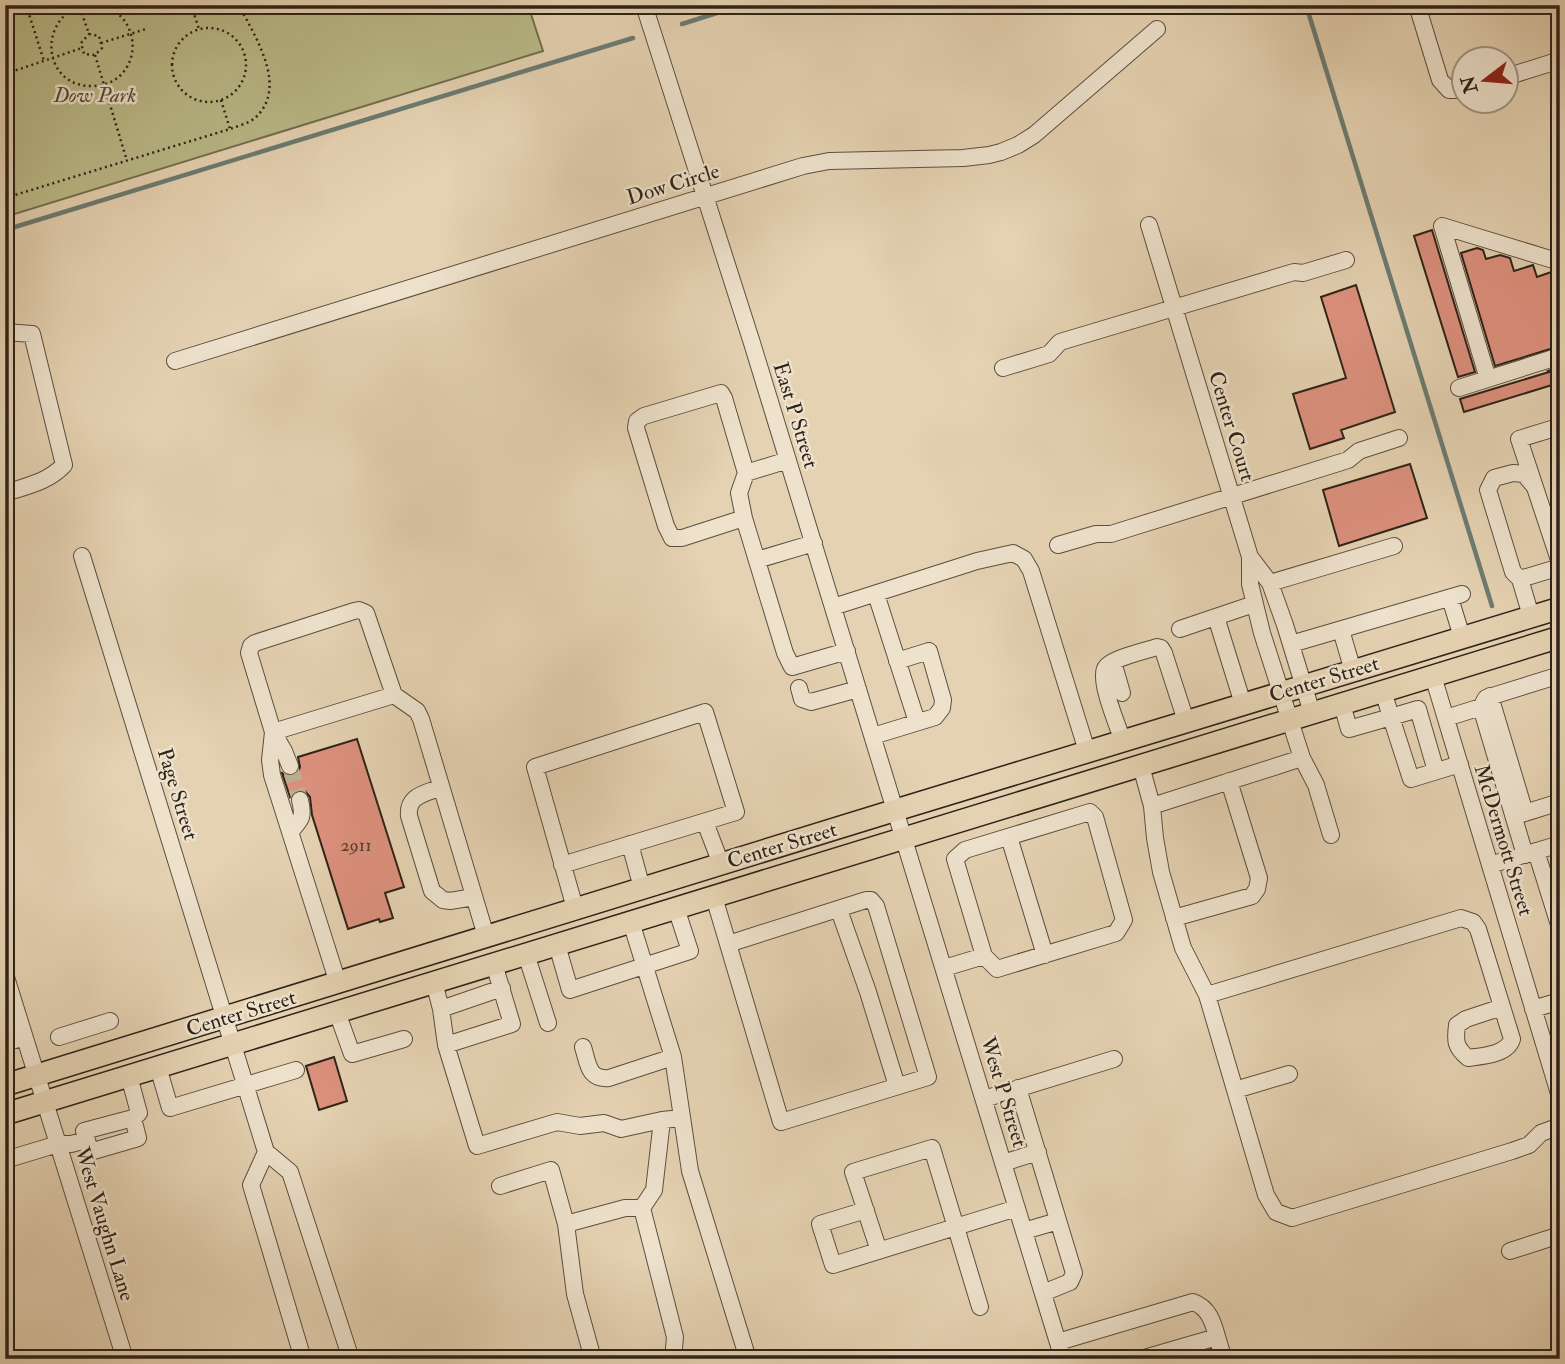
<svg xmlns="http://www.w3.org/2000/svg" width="1565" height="1364" viewBox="0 0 1565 1364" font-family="'IM FELL Double Pica',serif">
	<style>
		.green { fill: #baba88; stroke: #746e50; stroke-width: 2 }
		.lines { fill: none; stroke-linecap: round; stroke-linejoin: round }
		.stream { stroke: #6c7c72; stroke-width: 4.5 }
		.building { fill: #dd917e; stroke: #2d2319; stroke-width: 2 }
		.minor-tunnel { stroke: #c0af93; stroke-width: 16; stroke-dasharray: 16 8; stroke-linecap: butt }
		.minor-casing { stroke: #5b4f3f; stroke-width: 18 }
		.major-casing { stroke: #2d2319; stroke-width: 24 }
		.path { stroke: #2d2319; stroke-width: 2.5; stroke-dasharray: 2 3.5; stroke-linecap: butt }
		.minor { stroke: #eee2cd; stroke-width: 16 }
		.major { stroke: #e5d2b2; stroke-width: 21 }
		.labels { text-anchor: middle; stroke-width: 5; stroke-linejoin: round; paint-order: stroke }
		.number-label { font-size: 18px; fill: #593e32 }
		.park-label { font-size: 21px; font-style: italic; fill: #504935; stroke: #eee2cd }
		.street-label { font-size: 21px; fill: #2d2319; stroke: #eee2cd }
	</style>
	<rect width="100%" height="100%" fill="#e5d2b2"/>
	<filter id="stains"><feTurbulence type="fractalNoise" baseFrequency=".00286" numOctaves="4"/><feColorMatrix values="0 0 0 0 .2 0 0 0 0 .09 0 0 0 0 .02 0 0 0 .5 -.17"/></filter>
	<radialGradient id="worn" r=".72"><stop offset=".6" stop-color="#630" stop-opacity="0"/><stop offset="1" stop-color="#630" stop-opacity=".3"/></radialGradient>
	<path class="green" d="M5 5H528L543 51 5 217Z"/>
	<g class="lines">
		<path class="stream" d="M1306 5 1492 606
			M682 24 742 5
			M5 230 633 38"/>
	</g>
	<path class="building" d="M1432 230 1475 372 1458 377 1414 236Z
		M1477 248 1483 250 1486 259 1500 255 1510 258 1514 271 1533 265 1537 277 1554 271 1559 272 1560 346 1495 366 1461 253Z
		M1356 285 1395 412 1341 430 1344 438 1310 449 1293 394 1346 378 1321 297Z
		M1560 367V399H1557L1552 385 1464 412 1460 399 1549 372 1548 371Z
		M1410 464 1427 518 1339 546 1323 490Z
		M357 739 404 887 385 893 393 918 380 922 379 919 348 929 312 815 310 797 304 790H299L294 792 290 797 282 773 289 776 298 773 300 767 298 757Z
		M334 1057 347 1101 319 1110 306 1066Z"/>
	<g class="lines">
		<path class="minor-tunnel" d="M290 766 300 800"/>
		<defs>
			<path id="minor" d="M644 5 752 343 1063 1359
				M1417 5 1440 80 1449 90H1464
				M1506 77 1560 60
				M1149 225 1250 557V584L1262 633 1302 758 1316 785 1331 835
				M5 332 32 334 64 465C48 482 27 486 5 493
				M175 361 803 166 829 161 963 158 989 155 1001 152 1018 145 1034 135 1157 29
				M1003 368 1049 354 1060 342 1294 272 1303 273 1346 260
				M1488 379 1442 226 1560 262
				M1459 388 1560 356
				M1558 427 1519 439 1560 563
				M746 473 788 460
				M744 518 739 493 746 473 724 398 721 393 644 416 637 421 636 428 666 526 672 538H682L744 518 785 653 792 667 847 651
				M1058 545 1096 534H1111L1348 460 1359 451 1399 438
				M82 556 266 1152 290 1172 351 1359
				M1250 557 1270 583 1285 625 1312 713
				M757 560 814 543
				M1520 579 1513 572 1488 490 1494 478 1513 473 1524 474 1534 486
				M1270 583 1394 546
				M876 594 917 722
				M1450 598 1462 637
				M833 607 977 561 1013 553 1024 559 1031 571 1087 751
				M1531 616 1520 579 1560 567
				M1216 617 1243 704
				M1180 629 1254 604
				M1341 630 1353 671
				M1291 644 1462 594
				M1113 662 1122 693
				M1433 676 1560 1097
				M799 688 802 699 811 702 858 689
				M1490 696 1525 813
				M1342 704 1349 729 1391 717 1383 691
				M1446 718 1481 707
				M873 736 935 717 942 708 943 700 929 651 897 661
				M1123 741C1118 727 1097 677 1106 667 1113 658 1145 651 1157 647L1161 648 1164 653 1186 721
				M290 766 284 751 273 732 394 695
				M1141 766 1152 806 1155 838 1161 872 1183 948 1207 995 1266 1195 1276 1212 1292 1218 1512 1151 1529 1145 1541 1133 1560 1126
				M1436 771 1418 709 1391 717 1411 779 1460 764
				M441 787C425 794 407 795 409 816L432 891 443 900 450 901 474 897
				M1152 806 1302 758
				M1515 816 1560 802
				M705 822 721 864
				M290 832C302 819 304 817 300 800
				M1009 837 1045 955
				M630 844 642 888
				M1536 851 1560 928
				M1525 855 1481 707 1486 698 1560 675
				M562 865 736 812 705 712 535 767 575 908
				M1490 865 1560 844
				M714 897 781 1122 928 1077 876 906 871 900H866L728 944
				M839 910 868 992 897 1086
				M1174 918 1252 896 1257 889 1259 878 1229 781
				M631 922 673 1057 690 1171 748 1359
				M557 945 570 990 690 951 676 908
				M526 954 548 1023
				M944 968 984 956 955 859 965 850 1090 812 1095 817 1124 920 1116 933 997 969 984 956
				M5 974 125 1359
				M434 982 441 1009 446 1045 477 1146 557 1122 580 1126 604 1123 621 1129 662 1120 682 1118
				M338 983 272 775 270 760 273 732 249 653 251 646 255 643 354 611 359 610 366 613 394 695 417 711 421 719 486 936
				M1207 995 1461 918 1473 922 1478 929 1512 1039C1507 1055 1482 1056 1468 1058 1455 1047 1455 1041 1457 1025L1466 1019 1502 1007
				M441 1009 502 988
				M1533 1009 1560 1001
				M337 1012 352 1054 404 1039
				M59 1037 110 1021
				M5 1043 24 1037
				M446 1045 512 1024 494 964
				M583 1047C588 1063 588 1080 609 1078L673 1057
				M158 1067 170 1108 296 1070
				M129 1076 139 1113 133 1118
				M1018 1088 1074 1273 1070 1282 1043 1293
				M1235 1090 1289 1074
				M984 1099 1114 1059
				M266 1152 251 1185 303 1359
				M5 1160 58 1144H71L87 1140 90 1152 138 1138 133 1118 84 1131 87 1140
				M1003 1163 1038 1152
				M500 1186 551 1170 566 1224
				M642 1208 675 1337 673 1359
				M642 1208 654 1190 662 1120
				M866 1210 820 1224 833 1265 1017 1208
				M1024 1231 1058 1221
				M879 1251 853 1172 932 1148 980 1307
				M1510 1251 1560 1235
				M1058 1342 1193 1302C1214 1309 1215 1334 1222 1353L1221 1359
				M593 1359 575 1294 566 1224 625 1208H642
				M1141 1359 1217 1337"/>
			<path id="major" d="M5 1085 896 810 1560 608
				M5 1114 1560 637"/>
		</defs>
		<use href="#minor" class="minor-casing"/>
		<use href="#major" class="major-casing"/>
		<path class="path" d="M26 5 44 61
			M82 5C36 21 44 87 92 86 140 86 148 20 102 5
			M191 5 199 29
			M80 8 89 34
			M172 65a37 37 0 1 1 74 0a37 37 0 1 1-74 0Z
			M89 34 99 36 102 48 95 55 84 54 81 43Z
			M101 43 146 29
			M95 55 127 161
			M5 67 17 70 82 48
			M221 100 230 129
			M5 164 14 194
			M5 198 230 129C238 126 249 123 255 118 289 87 255 37 239 5"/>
		<use href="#minor" class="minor"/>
		<use href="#major" class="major"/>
	</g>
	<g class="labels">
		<g class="number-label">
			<text x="356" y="851">2911</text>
		</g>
		<g class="park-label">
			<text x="95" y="102">Dow Park</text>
		</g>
		<g class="street-label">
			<text transform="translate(673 184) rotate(-17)" y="7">Dow Circle</text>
			<text transform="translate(796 415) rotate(73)" y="7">East P Street</text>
			<text transform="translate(1232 426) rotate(73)" y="7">Center Court</text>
			<text transform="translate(1324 679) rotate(-17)" y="7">Center Street</text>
			<text transform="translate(178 794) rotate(73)" y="7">Page Street</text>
			<text transform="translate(1504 840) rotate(73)" y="7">McDermott Street</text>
			<text transform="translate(782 845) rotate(-17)" y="7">Center Street</text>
			<text transform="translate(241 1013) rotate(-17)" y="7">Center Street</text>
			<text transform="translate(1004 1092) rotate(73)" y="7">West P Street</text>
			<text transform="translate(105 1224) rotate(73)" y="7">West Vaughn Lane</text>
		</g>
	</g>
	<rect width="1565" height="1364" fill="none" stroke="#e5d2b2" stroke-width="28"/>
	<rect x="7" y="7" width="1551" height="1350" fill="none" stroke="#2d2319" stroke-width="3.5"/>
	<rect x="14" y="14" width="1537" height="1336" fill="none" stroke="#2d2319" stroke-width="2"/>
	<g transform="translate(1485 80) rotate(254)"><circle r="33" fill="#eee2cd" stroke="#a19685" stroke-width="2"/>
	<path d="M0-5L12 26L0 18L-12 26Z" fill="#8f2418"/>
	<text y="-10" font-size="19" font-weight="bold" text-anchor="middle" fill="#2d2319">N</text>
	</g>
	<rect width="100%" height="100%" filter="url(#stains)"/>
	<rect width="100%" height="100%" fill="url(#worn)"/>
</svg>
